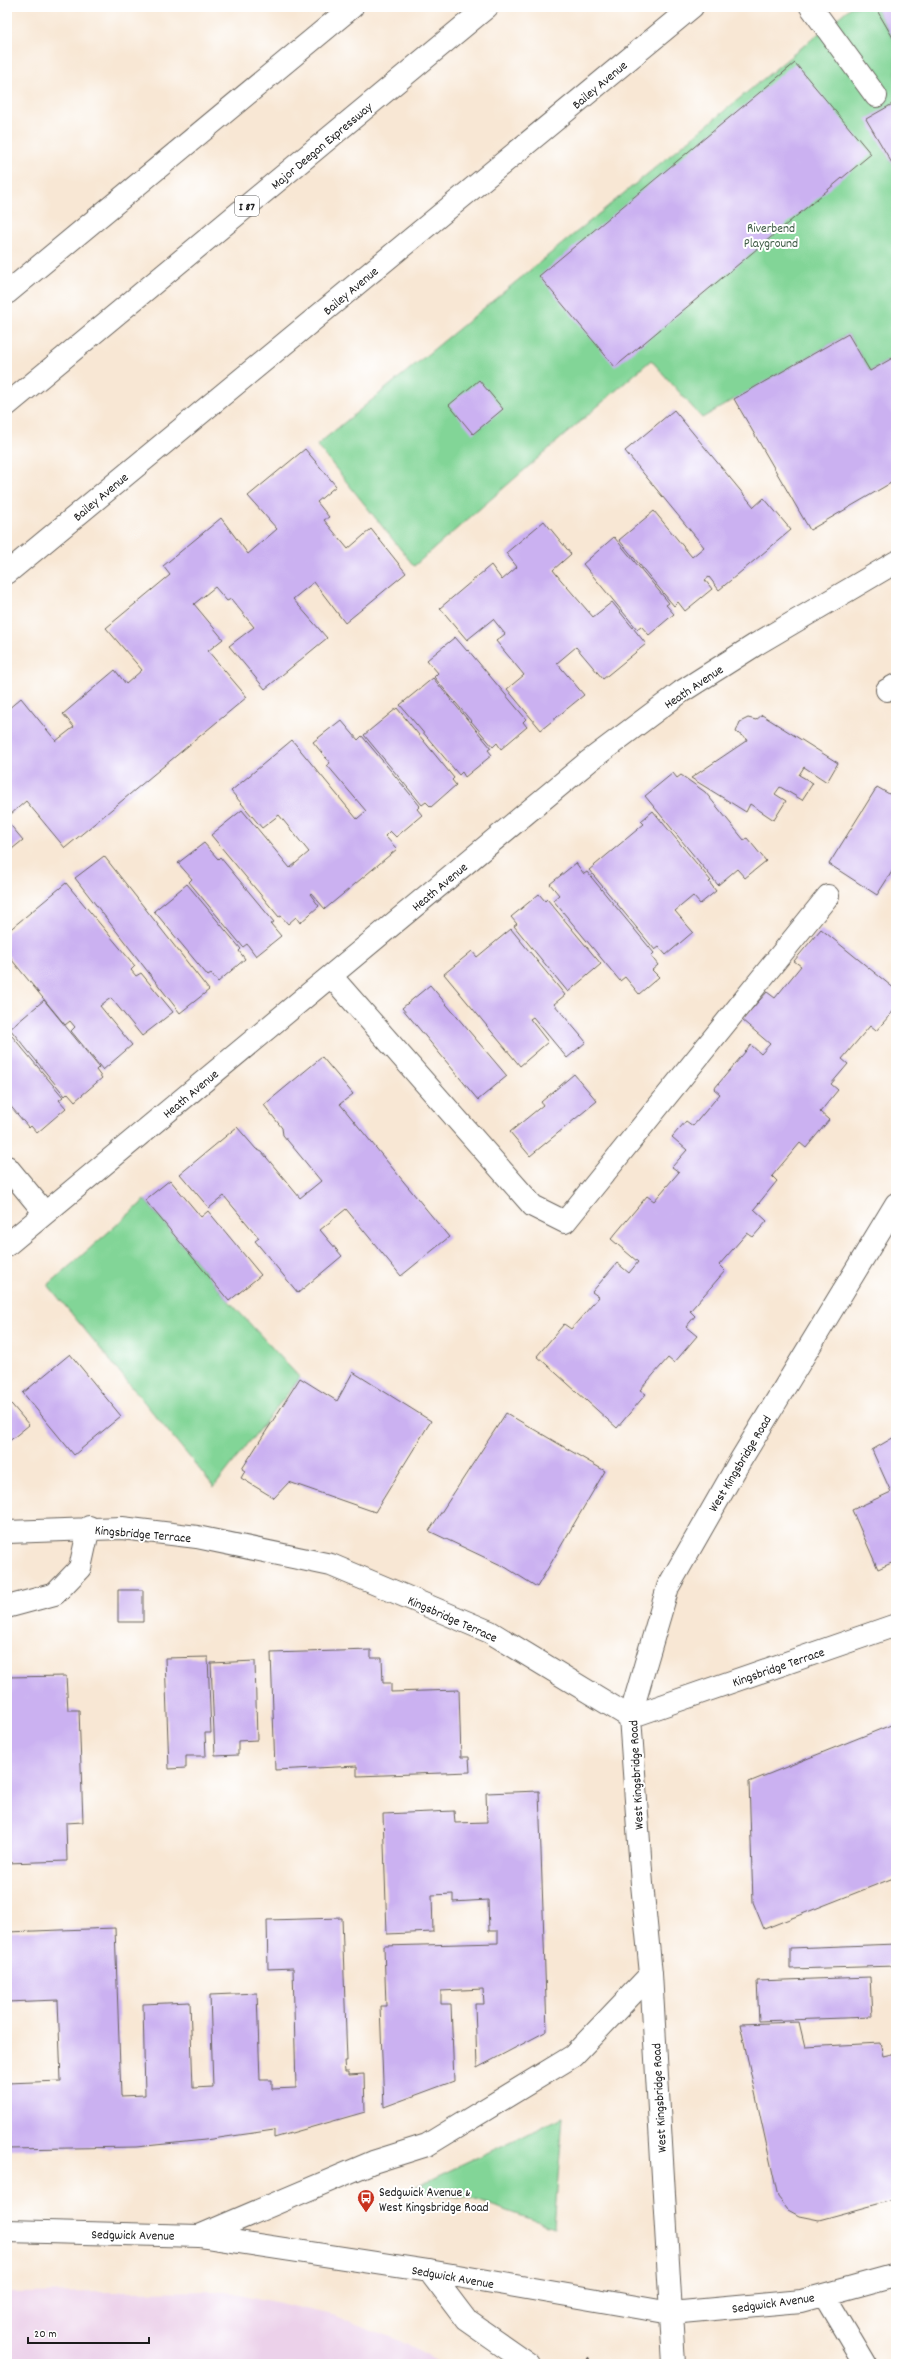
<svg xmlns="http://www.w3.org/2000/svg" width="903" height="2371" viewBox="0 0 903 2371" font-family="Dekko,sans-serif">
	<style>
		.built { fill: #ecd1ea }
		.green { fill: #82d597; stroke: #4f785a }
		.building { fill: #cbb1f1 }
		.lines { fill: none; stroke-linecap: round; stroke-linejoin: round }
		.minor-casing { stroke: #69635c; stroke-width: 24 }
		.major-casing { stroke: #69635c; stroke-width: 24 }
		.highway-casing { stroke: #69635c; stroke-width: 24 }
		.path { stroke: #69635c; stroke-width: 2.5; stroke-dasharray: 3 3; stroke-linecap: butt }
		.minor { stroke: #fff; stroke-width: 22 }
		.major { stroke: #fff; stroke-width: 22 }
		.highway { stroke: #fff; stroke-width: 22 }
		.labels { text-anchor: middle; stroke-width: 4; stroke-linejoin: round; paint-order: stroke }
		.shield { fill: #fff; stroke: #606060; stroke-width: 1 }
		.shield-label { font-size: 12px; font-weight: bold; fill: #1c1c1c }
		.street-label { font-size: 13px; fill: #1c1c1c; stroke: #fff }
		.park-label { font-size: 13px; fill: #405d47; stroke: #fff }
		.poi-label { font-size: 13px; fill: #1c1c1c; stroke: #fff; text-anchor: start }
	</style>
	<rect width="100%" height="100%" fill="#fff"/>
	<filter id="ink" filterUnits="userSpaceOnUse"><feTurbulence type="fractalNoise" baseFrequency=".025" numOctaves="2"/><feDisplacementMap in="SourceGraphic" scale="8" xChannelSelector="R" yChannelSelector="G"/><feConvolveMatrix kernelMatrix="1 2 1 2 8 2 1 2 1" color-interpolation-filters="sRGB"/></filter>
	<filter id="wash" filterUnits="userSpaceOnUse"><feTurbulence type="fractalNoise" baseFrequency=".012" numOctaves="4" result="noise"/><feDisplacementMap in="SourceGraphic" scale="16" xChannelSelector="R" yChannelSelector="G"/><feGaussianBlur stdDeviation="0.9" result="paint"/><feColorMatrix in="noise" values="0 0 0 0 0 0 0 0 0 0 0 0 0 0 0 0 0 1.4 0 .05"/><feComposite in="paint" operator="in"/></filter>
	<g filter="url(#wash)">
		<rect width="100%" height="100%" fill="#f8e7d4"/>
		<path class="built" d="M226 2291 336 2316 398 2340 442 2364H7V2293Z"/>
		<path class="green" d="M851 7H875L896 43V102L867 119 896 170V356L870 371 848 334 702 418 651 360 414 566 317 445Z
			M145 1200 229 1301 300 1378 214 1487 48 1285Z
			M563 2117 554 2227 470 2198 404 2192Z"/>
		<g id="blocks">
			<path class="building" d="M875 7H896V43Z
				M795 63 871 154 615 367 539 276Z
				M896 102V170L866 119Z
				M848 334 870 371 896 356V480L810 530 734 399Z
				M479 380 503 409 473 434 449 405Z
				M674 410 754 507 764 498 791 530 719 590 709 577 705 580 712 589 685 611 678 602 674 606 619 540 654 511 692 557 704 547 625 451Z
				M305 449 336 486 317 502 329 517 324 520 348 549 371 529 406 573 345 623 314 582 293 599 327 638 265 689 229 646 254 627 231 599 227 601 215 587 194 604 223 639 208 651 247 697 65 848 26 801 11 814 7 808V710L21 698 56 741 74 727 63 714 115 670 126 684 142 670 106 628 170 575 163 566 221 518 248 554 277 529 248 496Z
				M544 521 571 554 553 570 561 580 593 617 612 602 646 644 603 679 576 647 557 663 584 695 541 730 507 689 524 675 496 641 505 634 493 619 467 640 440 608 491 565 502 580 517 567 506 553Z
				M614 537 669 603 666 605 674 614 649 635 641 626 637 629 583 564Z
				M455 637 467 651 468 650 526 719 523 722 527 727 501 749 497 743 493 747 434 677 438 673 427 660Z
				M433 678 491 748 488 750 492 755 465 777 462 772 459 775 400 705Z
				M397 708 454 778 452 780 456 785 431 807 426 802 422 805 364 735Z
				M762 715 838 763 827 782 804 767 799 775 813 783 802 800 780 787 775 794 786 801 774 820 750 804 746 812 691 778 746 741 747 739 736 732 740 722 748 718 756 720Z
				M341 720 358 740 362 736 420 806 417 809 422 815 396 837 390 831 385 836 397 849 325 909 311 893 310 894 319 906 300 923 296 917 288 924 281 916 279 917 211 835 242 810 290 868 309 852 279 815 262 828 231 791 292 740 357 819 366 811 327 765 330 763 313 742Z
				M673 773 677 778 681 775 705 792 744 840 747 838 766 861 745 878 737 869 718 885 645 796Z
				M877 787 896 798V872L893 870 877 895 829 864Z
				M653 811 711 881 709 882 716 891 700 904 693 896 675 911 693 932 666 955 659 947 655 950 589 870 644 824 641 821Z
				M7 821 23 840 7 853Z
				M204 843 218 859 220 857 274 922 271 924 281 936 256 956 247 944 243 947 189 882 192 879 178 863Z
				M104 856 209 990 180 1013 75 878Z
				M576 863 584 874 587 872 654 953 651 956 658 965 652 970 659 977 639 994 625 977 620 981 553 900 559 895 550 884Z
				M66 883 135 966 131 970 136 976 141 973 173 1012 142 1036 111 998 105 1002 100 1006 132 1045 103 1070 71 1031 75 1027 70 1021 65 1025 7 954V932Z
				M187 884 241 949 239 951 245 959 218 982 211 974 208 976 154 911Z
				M539 894 545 901 547 899 601 964 568 992 514 926 517 924 511 917Z
				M511 929 565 995 554 1004 586 1042 567 1058 533 1017 530 1019 548 1042 520 1066 444 974 472 951 477 957Z
				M821 929 896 990V1008L876 1031 870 1026 842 1059 848 1064 831 1084 838 1090 820 1112 829 1120 806 1148 800 1143 772 1176 777 1181 754 1209 767 1221 753 1237 747 1233 719 1265 725 1271 690 1311 695 1316 686 1327 697 1336 674 1363 668 1358 640 1390 646 1394 617 1428 537 1356 564 1324 571 1329 599 1297 592 1292 617 1263 629 1273 638 1262 611 1239 647 1196 654 1201 679 1172 672 1167 687 1150 672 1137 686 1121 693 1126 720 1094 714 1089 751 1045 761 1054 770 1044 742 1020 767 992 775 998 801 966 794 961Z
				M430 985 507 1076 478 1100 402 1008Z
				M44 1000 99 1067 96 1070 102 1078 75 1101 68 1093 65 1096 10 1029Z
				M7 1030 63 1097 59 1100 66 1108 37 1133 31 1126 29 1128 7 1102Z
				M322 1057 353 1094 340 1104 449 1237 401 1276 346 1209 320 1230 342 1256 298 1293 255 1241 259 1238 224 1196 209 1208 180 1174 237 1127 256 1149 262 1152 300 1198 321 1181 283 1135 282 1128 264 1105Z
				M574 1074 597 1101 530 1156 510 1132 543 1105 541 1102Z
				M170 1180 201 1217 208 1211 261 1275 229 1301 145 1200Z
				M70 1354 121 1416 74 1455 23 1393Z
				M353 1372 431 1421 375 1512 289 1482 274 1498 241 1478 245 1471 242 1469 300 1378 337 1401Z
				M7 1399 29 1425 7 1443Z
				M506 1413 605 1471 537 1587 505 1567 429 1531Z
				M896 1436V1561L878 1569 852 1510 891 1492 872 1450Z
				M118 1590H143V1622H118Z
				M371 1650V1658H382L383 1683H391V1692L459 1690 461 1757H469L470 1772 357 1776V1766L275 1770 271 1653Z
				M208 1657 211 1733H205L206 1756H186V1768L169 1769 165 1658Z
				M255 1661 257 1740 238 1741V1755L215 1756 211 1663Z
				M66 1676 68 1710H79L83 1822 66 1823 67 1861 7 1863V1677Z
				M896 1723V1877L764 1929 753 1902 749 1782Z
				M539 1791 547 2031 477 2068 475 2004H484L483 1989 441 1991V2004H451L454 2081 384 2107 380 2006H386L384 1946 498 1943V1931H489L488 1900 453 1902V1894L432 1895 433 1932 387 1934 383 1814 454 1811 455 1823 487 1822 486 1793Z
				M342 1918 347 2061H344L345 2072H349V2075L364 2074 365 2112 274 2138V2130L205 2140 136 2147 7 2149V2083L61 2081 58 2000 7 2002V1932L115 1928 121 2096 145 2095 143 2004 190 2002 193 2088 213 2087 210 1995 257 1993 260 2080H272V2089L296 2088 293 1968 268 1969 267 1920Z
				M896 1944V1966L790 1969V1948Z
				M870 1977 872 2017 759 2021 757 1981Z
				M799 2022 805 2047 880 2043 883 2056 896 2053V2199L819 2220 799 2216 788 2210 778 2197 740 2024Z"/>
		</g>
	</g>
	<g filter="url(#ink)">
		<use href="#blocks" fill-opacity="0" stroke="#69635c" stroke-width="1"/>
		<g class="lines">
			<defs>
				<path id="minor" d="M811 7 876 96
					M887 690 896 685
					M331 976 533 1206 565 1222 828 896
					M7 1167 45 1213
					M7 1245 589 761 681 692 755 645 896 562
					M7 1532 122 1528 197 1537 331 1565 490 1632 630 1717 896 1625
					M7 1607 55 1594 80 1568 89 1527
					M7 2231 199 2236 429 2271 671 2313 801 2301 896 2275
					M199 2236 373 2162 427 2145 573 2056 651 1974
					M429 2271 466 2320 529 2364
					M824 2295 865 2364"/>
				<path id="major" d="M7 573 692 7
					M674 2364 651 1974 642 1884 630 1717 668 1587 740 1461 896 1204"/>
				<path id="highway" d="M7 293 352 7
					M7 405 487 7"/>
			</defs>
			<use href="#minor" class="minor-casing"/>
			<use href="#major" class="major-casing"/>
			<use href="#highway" class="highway-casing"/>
			<path class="path" d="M583 2364 590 2357"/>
			<use href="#minor" class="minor"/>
			<use href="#major" class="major"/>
			<use href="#highway" class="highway"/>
		</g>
	</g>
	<defs>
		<symbol id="bus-pin" viewBox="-11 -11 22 30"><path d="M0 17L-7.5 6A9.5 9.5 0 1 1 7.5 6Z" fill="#c8321e" stroke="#fff"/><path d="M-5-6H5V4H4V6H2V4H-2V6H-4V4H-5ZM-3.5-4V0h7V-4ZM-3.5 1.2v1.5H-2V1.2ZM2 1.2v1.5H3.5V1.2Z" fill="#fff"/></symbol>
	</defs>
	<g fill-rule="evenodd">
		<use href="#bus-pin" x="356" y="2188" width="20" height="27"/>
	</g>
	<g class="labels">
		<rect class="shield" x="235" y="196" width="24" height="20" rx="3"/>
		<g class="shield-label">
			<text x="247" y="210">I 87</text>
		</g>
		<g class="street-label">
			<text transform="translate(599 84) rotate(-40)" y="5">Bailey Avenue</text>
			<text transform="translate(321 145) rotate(-40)" y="5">Major Deegan Expressway</text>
			<text transform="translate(350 290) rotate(-40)" y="5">Bailey Avenue</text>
			<text transform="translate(100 496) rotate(-40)" y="5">Bailey Avenue</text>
			<text transform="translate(693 686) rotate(-34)" y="5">Heath Avenue</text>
			<text transform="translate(439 886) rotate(-40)" y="5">Heath Avenue</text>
			<text transform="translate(190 1093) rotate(-40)" y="5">Heath Avenue</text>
			<text transform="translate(739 1463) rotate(-59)" y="5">West Kingsbridge Road</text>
			<text transform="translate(143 1533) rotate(5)" y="5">Kingsbridge Terrace</text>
			<text transform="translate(453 1618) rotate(24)" y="5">Kingsbridge Terrace</text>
			<text transform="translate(778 1666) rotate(-19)" y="5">Kingsbridge Terrace</text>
			<text transform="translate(635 1775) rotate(-93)" y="5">West Kingsbridge Road</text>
			<text transform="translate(658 2098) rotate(-93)" y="5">West Kingsbridge Road</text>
			<text transform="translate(133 2234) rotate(1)" y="5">Sedgwick Avenue</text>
			<text transform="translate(453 2276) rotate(10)" y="5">Sedgwick Avenue</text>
			<text transform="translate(773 2302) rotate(-8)" y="5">Sedgwick Avenue</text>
		</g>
		<g class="park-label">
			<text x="771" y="232">Riverbend<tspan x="771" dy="15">Playground</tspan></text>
		</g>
		<g class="poi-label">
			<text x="379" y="2196">Sedgwick Avenue &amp;<tspan x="379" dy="15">West Kingsbridge Road</tspan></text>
		</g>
	</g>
	<rect width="903" height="2371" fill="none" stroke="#fff" stroke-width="24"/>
	<path d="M28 2337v6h121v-6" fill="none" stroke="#1c1c1c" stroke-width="2"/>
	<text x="34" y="2337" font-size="12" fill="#1c1c1c" stroke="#ffffff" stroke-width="3" paint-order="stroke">20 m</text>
</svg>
